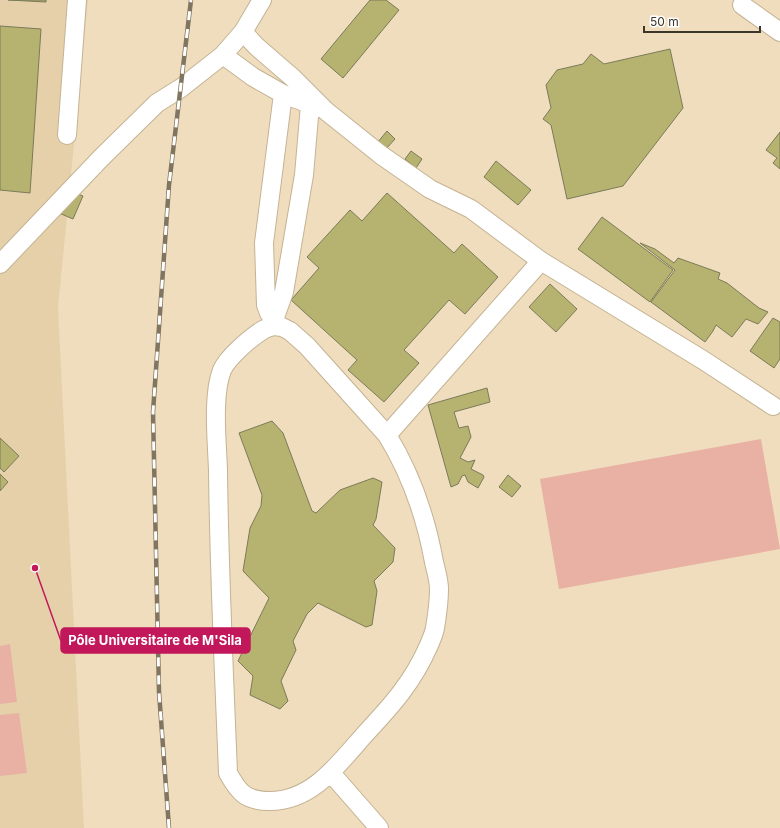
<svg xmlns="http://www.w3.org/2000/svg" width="780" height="828" viewBox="0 0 780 828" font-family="Inter,sans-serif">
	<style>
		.built { fill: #e6d0a9 }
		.green { fill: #e8b1a4 }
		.building { fill: #b6b371; stroke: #7b7a59 }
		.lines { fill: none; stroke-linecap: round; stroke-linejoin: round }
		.minor-casing { stroke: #c4b394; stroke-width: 20 }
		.minor { stroke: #fff; stroke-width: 18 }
		.rail-casing { stroke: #807561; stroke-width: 4.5 }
		.rail { stroke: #fff; stroke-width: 3; stroke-dasharray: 9; stroke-linecap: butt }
		.leader { fill: none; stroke: #c2185b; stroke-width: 1.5 }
		.callout-dot { fill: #c2185b; stroke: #fff; stroke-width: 1.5 }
		.callout { fill: #c2185b; stroke: #c2185b; stroke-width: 1.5 }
		.callout-label { font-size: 13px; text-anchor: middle; font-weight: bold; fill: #fff }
	</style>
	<rect width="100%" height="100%" fill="#efddbd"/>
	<path class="built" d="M0 0H88L58 308 84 828H0Z"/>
	<path class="green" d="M761 439 780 549 559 589 540 479Z
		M10 644 17 702 0 704V646Z
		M19 713 27 773 0 776V715Z"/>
	<path class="building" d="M8 0H46V2Z
		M370 0H386L399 10 343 78 321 59Z
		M0 26 41 29 30 193 0 190Z
		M670 49 683 108 623 186 567 199 551 125 543 119 551 108 546 85 557 70 583 64 591 54 604 64Z
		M387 131 395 139 385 150 377 143Z
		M780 132V169L773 163 777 158 766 150Z
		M411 151 422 159 416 168 405 159Z
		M496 161 531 190 518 205 484 177Z
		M68 190 83 196 73 219 59 213Z
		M387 193 454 253 462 244 498 277 465 314 449 300 404 350 419 363 384 402 348 370 357 360 291 300 319 268 307 257 350 210 362 221Z
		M602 217 673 270 650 302 578 249Z
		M640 243 655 249 674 263 678 258 720 273 718 279 727 283 759 308 768 312 758 324 746 319 732 337 716 325 713 331 705 342 651 302 675 270Z
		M550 284 577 309 556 332 529 307Z
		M773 318 780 322V359L774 368 750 351Z
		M487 388 490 402 454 412 459 428 468 426 471 437 460 458 468 462 475 460 471 469 483 475 484 477 478 488 468 482 465 475 462 476 458 484 451 487 428 405Z
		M272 421 283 433 312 511 316 513 340 490 373 478 382 482 376 519 373 525 395 548 393 562 374 581 377 591 372 625 366 627 318 603 307 614 293 641 296 650 281 681 288 701 280 709 250 695 253 676 238 661 269 598 243 571 250 528 261 506 262 495 239 433Z
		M0 438 19 456 4 472 0 468Z
		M0 474 8 482 0 491Z
		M508 475 521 486 512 497 499 487Z"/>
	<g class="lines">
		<defs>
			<path id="minor" d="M742 5 780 32
				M243 32 256 46 293 78 326 111 381 155 430 189 471 209 541 261 703 360 773 406
				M223 55 253 77 283 94 320 108
				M67 135 77 0
				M0 264 101 158 157 103 181 88 223 55 243 32 262 0
				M274 320 269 313 266 305 264 243 283 94
				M274 326 282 327 290 331 307 346 387 435C411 474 426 518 434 562 436 571 439 580 439 589 439 602 437 616 435 628 434 634 431 640 429 645 413 682 392 705 366 733 340 762 313 801 270 801 246 801 239 793 228 773 224 672 219 571 218 470 217 442 212 395 222 370 228 357 250 338 263 330 266 328 270 327 274 326Z
				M274 326V320L284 292 304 175 310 105
				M387 435 541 261
				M331 773 379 828"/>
		</defs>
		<use href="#minor" class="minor-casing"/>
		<use href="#minor" class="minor"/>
		<defs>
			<path id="rail" d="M169 828 159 692 153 412 169 185 191 0"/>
		</defs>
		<use href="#rail" class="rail-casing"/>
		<use href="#rail" class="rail"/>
	</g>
	<path class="leader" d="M35 568L61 641"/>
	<circle class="callout-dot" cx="35" cy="568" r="4"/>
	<rect class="callout" x="61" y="628" width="189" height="25" rx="4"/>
	<g class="callout-label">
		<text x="155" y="645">Pôle Universitaire de M'Sila</text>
	</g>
	<path d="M644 26v6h116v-6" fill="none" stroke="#3c3529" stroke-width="2"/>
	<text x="650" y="26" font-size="12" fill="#3c3529" stroke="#ffffff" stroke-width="3" paint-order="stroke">50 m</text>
</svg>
